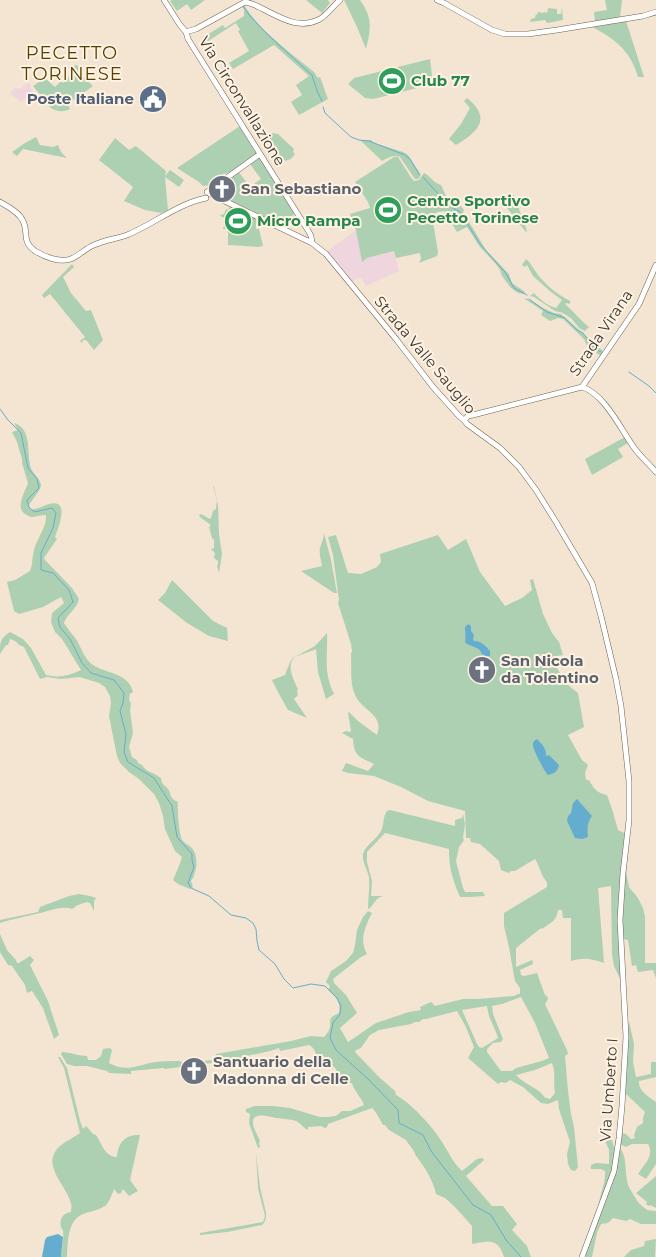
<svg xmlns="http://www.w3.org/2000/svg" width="656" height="1257" viewBox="0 0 656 1257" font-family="Montserrat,sans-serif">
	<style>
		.education { fill: #efd5dd }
		.green { fill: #aed0b2; fill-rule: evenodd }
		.water { fill: #65adcf }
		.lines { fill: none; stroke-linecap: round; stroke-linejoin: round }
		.stream { stroke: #65adcf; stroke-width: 1 }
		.secondary-casing { stroke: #6d6150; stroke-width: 6 }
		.secondary { stroke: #fff; stroke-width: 5 }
		.labels { text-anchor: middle; stroke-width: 4; stroke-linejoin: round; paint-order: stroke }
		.leisure-label { font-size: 15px; font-weight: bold; fill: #27864d; stroke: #fef2e3; text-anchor: start }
		.service-label { font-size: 15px; font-weight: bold; fill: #4e5e75; stroke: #fef2e3; text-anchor: end }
		.street-label { font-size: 15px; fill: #3e3830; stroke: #fef2e3 }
		.worship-label { font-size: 15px; font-weight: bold; fill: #5b616d; stroke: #fef2e3; text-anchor: start }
		.quarter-label { font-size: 18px; letter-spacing: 1px; fill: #583f00; stroke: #fef2e3 }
	</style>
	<rect width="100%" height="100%" fill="#f3e5d1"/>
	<path class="education" d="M28 83 31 85 30 87 33 91 22 102 10 94 15 88 20 89Z
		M356 230 362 261 367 258 394 251 399 271 366 286 361 277 351 282 326 252Z"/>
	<path class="green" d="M172 0H205L191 10 187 4 177 11 170 1Z
		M306 0H328L330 3 322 13Z
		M344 0H360C373 18 371 29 366 49L357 27Z
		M605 0H622L620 17 595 21 594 12 607 10Z
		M244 5C260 31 291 53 314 72L318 78 320 77 328 99 299 115 291 102 302 95 296 85 309 76 274 45 233 69 229 63 249 51 238 31 240 30 236 23 205 43 202 38 223 25 225 28 244 16V9L241 6Z
		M562 7 563 20 547 23 545 20 530 22 531 19 535 18 536 14 537 15 538 12 543 13 544 12 547 13 548 8 557 9V14H561Z
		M626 21 644 77H638C631 51 615 39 592 27Z
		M430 59 433 84 373 99 365 98 348 84 354 78Z
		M76 65 84 69 80 74 93 86 68 104 70 109C64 112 57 112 51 108L33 86 45 78 55 87 61 81 63 83 71 74 69 71C71 68 72 66 76 65Z
		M467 98C493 119 477 132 456 145L449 139 461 124 470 108 464 101Z
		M240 126 257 153 256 154 233 171 224 174 222 175 221 178 212 185 203 186 199 182 177 168Z
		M272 133 278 134 294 149 293 152 295 154 291 159 285 161 265 138Z
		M36 137 40 145 53 147 58 145 61 152 67 158 23 149 17 156 12 152 25 143Z
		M115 138 129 150 136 146 166 171 165 176 170 170 184 180 179 187 165 177 168 210 161 213 145 210 124 201 133 187 99 160Z
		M360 140H371L374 143 403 152 408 155 421 175 418 179H415L400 157C393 154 388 158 382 161Z
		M259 156 293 209 294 215 287 218V220L276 222 218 195 225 193V192L228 191 227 187H224L222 183 238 171 250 187 261 179 250 164 246 167 245 166Z
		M394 157H398L410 176 414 181 419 180 424 173C431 177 434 183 441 185L447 198 459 204 464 210 463 212 486 250 509 274 512 283 525 292 524 294 518 293 511 288 502 276 500 270 496 264 480 247 467 227 457 232 444 211 437 212 432 216 438 252 437 256 419 263 421 259 420 253 396 258 394 251 367 258 362 262 356 230 350 214 370 208 368 202 355 182Z
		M514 195 527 231 526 232 507 208 501 197Z
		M230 206 257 217 258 222 256 223V229H259L263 246 258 247 228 245V229H223L227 218 222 217 220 215 224 214 226 209 228 210Z
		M526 259C531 263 532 267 536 272 544 284 557 294 570 301V304L566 303 565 304C573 311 580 320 589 327L585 331 579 328 571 318 563 313 555 311 534 297 530 296 534 293C539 299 548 306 556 308L562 300 551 292 533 276 527 265 525 267 522 265Z
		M72 264 74 267 63 277 71 293 86 311 91 310 103 340 94 350 86 340H83L82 343 80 341 85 337 50 294 44 298 42 295Z
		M526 298 543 308 554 313 561 314 602 350 603 352 601 356 587 346 584 339 563 319 558 318 550 321 541 315 543 311 525 299Z
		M14 423C33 429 26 453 31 468 33 474 40 478 41 485 41 490 32 500 29 505L30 509C37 510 42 506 49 504 71 498 58 528 55 537L57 539 44 558 45 560 72 588 79 599C77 609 67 614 64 623 68 629 72 634 76 639 81 647 85 660 93 665 107 674 129 673 133 692L130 694 129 699 131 704 130 710 133 733 129 747 132 757 137 760 138 763 142 765C146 772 152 772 158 776 163 779 160 779 163 784 164 786 167 787 168 789 172 795 169 798 178 802 177 808 179 837 183 841 185 844 189 845 192 848 199 857 197 873 191 881L193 887 190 889 178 884 173 880C176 872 180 865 182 857L175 851 165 829 163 816 159 803 154 794 139 779 129 772 120 763 117 756 109 716 111 703 110 696 105 687 99 683 80 677 61 679 47 677 40 679 24 647 19 645C17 642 14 640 10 639L8 645H6L0 654C0 642 0 639 10 632L23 639 31 648 46 675C59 678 69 676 81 670L62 639 55 632 51 622 52 613 64 603 61 597 43 607 19 614 14 611 7 582 15 580 30 571C33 564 32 557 34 550 37 538 47 527 46 515 41 515 37 516 33 517 30 517 28 516 25 514 15 507 25 492 28 483L22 463V459L17 442 12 432 18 430Z
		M625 437 628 443 618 449 623 457 592 475 585 459Z
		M213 486 214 487 218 505 219 534 222 554 219 573 217 566 218 565V561L214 558 215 553 211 549 214 548V540L212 538 209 527 211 525 201 518 199 515 201 514 210 519 211 518 213 511 216 509 217 501Z
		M324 533 331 560 337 593H334L301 571 322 566C321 560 318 551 321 545 322 541 324 538 324 533Z
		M336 535 348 573 361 574 377 567 381 562 380 554 438 535 448 550 466 539 480 572 505 606 522 598 532 590 530 580 533 579 543 614 552 633 559 642 563 655 551 657 560 673 558 677 578 693 584 727 568 735 582 760 588 765 585 773 586 780H589C594 789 597 793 607 795L613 812 618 830 626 834 621 883V981L614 966 612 955 611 886 598 888 604 963C591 959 585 957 571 961V918H563L562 910H558C557 921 550 923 542 929L541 928 516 948V967L532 960 533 964 520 970 521 975 524 976 537 973 545 995 547 996 548 999 545 1004 567 1050 568 1054 565 1056 568 1091 571 1114 574 1127 578 1167 575 1171 571 1170 568 1164 567 1154 570 1142 559 1109 558 1100 548 1104 541 1103 523 1087 510 1080 506 1083 501 1082 498 1084 468 1058 474 1047 466 1027 457 1011 426 1019H423L419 1022H415L411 1024 379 1030 370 1035 361 1048 356 1050 355 1052 380 1078 395 1091 396 1095C411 1103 433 1127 442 1142 450 1154 451 1160 462 1171L477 1159 482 1158 484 1160 466 1176 492 1206H503L517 1224 512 1230 527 1246 531 1257H504C498 1239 490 1240 473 1244L472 1243V1226L455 1207 445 1198 436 1194C433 1180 425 1168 417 1157 415 1155 415 1153 413 1150 411 1146 408 1144 406 1140L389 1130 385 1125H383C381 1121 375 1110 372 1108L328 1124 327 1127 325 1128 321 1126 308 1127V1130C303 1128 301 1123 296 1121 290 1119 283 1119 276 1118 270 1117 252 1111 253 1123 253 1128 258 1136 260 1141L259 1143 260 1147 258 1148 249 1123 250 1114 246 1112V1109L255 1106H273L290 1108 320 1117H328L336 1116 342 1111H350L364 1105C361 1097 354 1091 352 1083H349L347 1085 342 1081 338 1075 336 1069 322 1055H320L321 1059 319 1060C315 1055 316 1048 309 1045L280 1051 279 1048 270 1051 242 1057 239 1060H229L226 1064 224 1065 217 1062 215 1056 216 1054 291 1041 311 1036 324 1037C325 1036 329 1031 329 1030 333 1020 325 1019 339 1013 341 1002 336 997 328 990L330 986 326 982 331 971 346 961 353 953 355 945 357 930 363 917 368 911 372 913C365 927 359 940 367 954L361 957 333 979 334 983 346 995 357 1013 340 1028 348 1042 376 1023 409 1012 421 1010 420 1007 431 1002 435 1006 463 999H477L514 996 518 994H520V988L515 981 514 976 509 947 504 926V913L547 887V882C541 876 540 867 535 859L515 871H511L509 873 501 870 499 861 480 844 471 842 470 838H466L465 811 428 801 401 787 374 776 348 773 342 771 346 763 368 771 374 764C359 757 354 756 353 739L342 733 346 731 350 732 351 731 348 713 349 712 358 721 377 735C384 714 364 712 356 697 349 683 352 669 351 654L352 651 351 644 338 603 339 600 333 555 328 537ZM521 997 535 1023 549 1058 542 1061 516 1068 512 1071H501L487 1052V1049L493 1043 501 1042 503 1039 493 1014 492 1006 502 1004ZM487 1006 489 1016 496 1032 498 1038 482 1048 479 1047 477 1044 462 1010ZM552 1063C556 1073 553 1083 555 1093L550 1099C544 1098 544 1096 540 1092 532 1086 522 1082 516 1075L535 1070Z
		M172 580 213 621 227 628 228 641 209 636 187 623 158 600 165 593Z
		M327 633C328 656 323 672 334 694L326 699 318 672 316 649C312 651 296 656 294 658 286 666 294 681 298 689L297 691 298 695 294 699 307 718 288 710 279 694 272 680 285 675 290 662 293 658 315 646Z
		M390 810 455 826V820L462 818 463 814 465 824 463 838 464 840 459 847 456 861 463 888 465 892H483L485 896 470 897H460C452 878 449 868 449 849L385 833 367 852V862L372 881 371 896H383L378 898 370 908 368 909C368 899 370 887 369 877 367 869 362 862 363 854 365 845 378 839 382 829 384 822 383 817 387 811Z
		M626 870 629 887 638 898 643 908 645 917V963H656V978L653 970 638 972 636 965 632 966 628 940 622 939V913Z
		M79 894 90 896 96 898 94 901V911L90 903 87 902 78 905 72 909C61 905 48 912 36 914 24 917 12 919 0 923V920L38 912 40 907 69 896Z
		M0 934 7 950 16 960 17 963H19L30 956 34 960 30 965 48 1001 59 1035 54 1039 43 1008 32 991 27 993 25 985 12 966 8 965 0 952Z
		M629 1021 634 1044 633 1062 636 1077 651 1074V1062H656V1077L639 1081C638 1091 649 1097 656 1102V1164L646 1179 638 1174C644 1165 655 1155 648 1144H632L626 1147 619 1144 621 1133 626 1134 631 1139 635 1138 634 1135 637 1127 643 1123V1118L645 1112 625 1093Z
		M110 1048 112 1050 109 1063C127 1073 137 1065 155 1062 163 1061 172 1061 180 1061L183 1063 212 1060V1063L165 1069 163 1068 131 1071V1074L109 1073 107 1071 87 1066H74L67 1064 61 1054 62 1052C69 1052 79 1056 87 1056L88 1060H96L101 1056 103 1049Z
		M58 1057H60L67 1068 80 1121 83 1129 86 1126 93 1134 96 1135C102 1144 105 1157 117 1157 118 1144 124 1134 140 1135L130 1180 138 1191 129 1196 123 1189 121 1193 118 1194 114 1189C112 1194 109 1203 105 1206 99 1210 92 1211 86 1213 67 1218 68 1241 67 1257H61C62 1250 64 1238 63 1231 63 1230 62 1229 61 1227 59 1219 63 1213 71 1212 71 1209 72 1206 71 1204 68 1187 42 1167 57 1149 62 1143 73 1138 80 1133L64 1068Z
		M603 1131 608 1132C610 1137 613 1142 614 1147 617 1162 605 1189 599 1204 600 1193 606 1183 605 1171L601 1169H591V1165L596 1163 609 1164V1150L602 1133Z
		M619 1147C629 1157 623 1176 630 1189 631 1191 637 1200 638 1202 640 1205 644 1207 647 1210L656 1211V1224H641L630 1219 626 1221 613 1218 608 1223 601 1224 597 1233 592 1257H586V1252L609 1190Z
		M256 1153 260 1187 266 1213V1218L264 1223 262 1225 227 1232 200 1235V1233L263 1222 265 1216 258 1188Z
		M656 1176V1208L650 1205 649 1206 646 1204 647 1202 636 1193Z
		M656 1239 655 1257H624L631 1250 644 1246 645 1241Z"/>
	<path class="water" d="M468 624 471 626V631L474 635 473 639 474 641C481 641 486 646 490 651V656H486L482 654 479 649 467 644 465 642C466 637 465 632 465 627Z
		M537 739C542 744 547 749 546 756L549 755 559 765C558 771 554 774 548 775 545 773 533 749 533 746 533 741 534 741 537 739Z
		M577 799 592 816C587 823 587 829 588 837L582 839 575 838 567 821 568 816 571 813 573 803Z
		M58 1234 63 1237 61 1257H42L45 1240 47 1237Z"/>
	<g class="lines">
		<path class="stream" d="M243 6 250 16 263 30 282 48 312 75 317 91 322 101
			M323 107 325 113 351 137 359 140 369 141 405 155 410 159 419 174
			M423 177 440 196 453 208 460 212 480 244 502 269 505 272 514 288 527 295
			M529 299 547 312 565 318 577 330 583 333 594 348 601 352
			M629 372 649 386 656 393
			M0 409 8 420 21 433 28 468 37 479 39 488 27 500 29 507 34 512 52 508 56 513 53 528 41 553V570L53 573 69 590 73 602 58 618 60 627 70 639 82 663 91 673 114 680 124 693 123 703 120 711 126 734 124 752 128 762 154 778 172 806 177 837 192 854V860L194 867 188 883 191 888 209 896 231 915 246 918 253 923 256 929 257 941 259 950 275 964 284 979 293 988 311 984 325 986 337 998 341 1006 340 1014 333 1023 330 1038 336 1050 368 1079 398 1110 399 1123 423 1135 431 1151 473 1205 491 1215 506 1240 521 1257"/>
		<defs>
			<path id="secondary" d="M164 0 180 25 186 32 188 39 309 232 311 236 312 243
				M437 0 444 3 492 30 505 34H528L557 30 643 16 656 12
				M186 32 196 29 245 2C252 3 257 6 263 9 281 18 299 30 320 19 328 14 333 6 340 0
				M207 192 260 154
				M210 194 312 243 326 254 396 339 433 387 459 416 464 420 467 424 500 448 519 467 536 490 556 522 592 583 601 616 616 679 621 706 629 781V820L623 873 620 920 626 1037 622 1106 619 1138 614 1171 582 1257
				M0 202C8 207 19 212 23 221 29 233 21 241 35 251 45 257 60 263 71 259 80 255 86 248 94 245 104 240 116 239 127 235 154 224 177 204 206 198
				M582 387C605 394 621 430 635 449 641 457 649 464 656 472
				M464 420 468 416 473 415 582 387 639 304 656 265"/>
		</defs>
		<use href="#secondary" class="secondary-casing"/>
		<use href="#secondary" class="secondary"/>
	</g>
	<defs>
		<symbol id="stadium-disc" viewBox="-11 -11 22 22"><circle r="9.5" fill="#2e9e5b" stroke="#fef2e3"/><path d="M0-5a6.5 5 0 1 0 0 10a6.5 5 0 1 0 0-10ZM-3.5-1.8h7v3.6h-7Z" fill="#fff"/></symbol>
		<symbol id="civic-disc" viewBox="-11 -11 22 22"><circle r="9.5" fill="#5c6f8a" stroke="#fef2e3"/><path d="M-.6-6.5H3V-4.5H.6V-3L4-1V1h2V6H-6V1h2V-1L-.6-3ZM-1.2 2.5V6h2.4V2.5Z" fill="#fff"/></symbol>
		<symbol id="church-disc" viewBox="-11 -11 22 22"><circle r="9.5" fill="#6b7280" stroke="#fef2e3"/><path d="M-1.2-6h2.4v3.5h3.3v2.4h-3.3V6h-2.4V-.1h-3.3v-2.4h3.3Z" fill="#fff"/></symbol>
	</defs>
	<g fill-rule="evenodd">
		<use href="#stadium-disc" x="376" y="65" width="32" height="32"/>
		<use href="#civic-disc" x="137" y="83" width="32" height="32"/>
		<use href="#church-disc" x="206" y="173" width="32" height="32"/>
		<use href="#stadium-disc" x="372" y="194" width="32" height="32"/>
		<use href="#stadium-disc" x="222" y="205" width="32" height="32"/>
		<use href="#church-disc" x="466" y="654" width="32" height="32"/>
		<use href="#church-disc" x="178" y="1055" width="32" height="32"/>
	</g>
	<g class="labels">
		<g class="leisure-label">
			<text x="411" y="86">Club 77</text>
			<text x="407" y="206">Centro Sportivo<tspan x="407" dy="17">Pecetto Torinese</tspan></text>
			<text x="257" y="226">Micro Rampa</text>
		</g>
		<g class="service-label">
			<text x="134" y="104">Poste Italiane</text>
		</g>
		<g class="street-label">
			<text transform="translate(242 101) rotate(58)" y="5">Via Circonvallazione</text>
			<text transform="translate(601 333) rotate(-56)" y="5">Strada Virana</text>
			<text transform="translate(425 355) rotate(50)" y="5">Strada Valle Sauglio</text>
			<text transform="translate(609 1090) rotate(-86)" y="5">Via Umberto I</text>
		</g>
		<g class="worship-label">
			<text x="241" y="194">San Sebastiano</text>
			<text x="501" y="666">San Nicola<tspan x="501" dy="17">da Tolentino</tspan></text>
			<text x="213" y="1067">Santuario della<tspan x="213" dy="17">Madonna di Celle</tspan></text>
		</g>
		<g class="quarter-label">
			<text x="72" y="59">PECETTO<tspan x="72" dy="21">TORINESE</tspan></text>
		</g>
	</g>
</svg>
